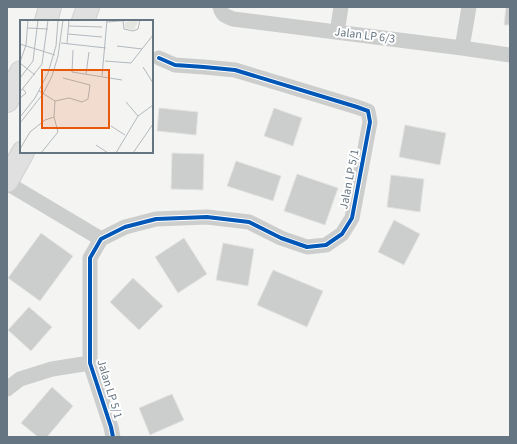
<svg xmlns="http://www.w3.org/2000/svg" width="517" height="444" viewBox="0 0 517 444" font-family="'Source Sans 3',sans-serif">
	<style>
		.building { fill: #cccecd; stroke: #e3e3e2 }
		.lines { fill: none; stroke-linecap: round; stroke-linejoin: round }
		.secondary-casing { stroke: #d0d0d0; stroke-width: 24 }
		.minor { stroke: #cccdcd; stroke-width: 15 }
		.secondary { stroke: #e0e0e1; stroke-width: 22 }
		.cycleway-casing { stroke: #fff; stroke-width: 6 }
		.cycleway { stroke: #0057b8; stroke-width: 4 }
		.labels { text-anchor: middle; stroke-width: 4; stroke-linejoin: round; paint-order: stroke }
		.street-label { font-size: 12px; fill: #657581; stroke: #fff }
		.inset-road { fill: none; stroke: #b2b9be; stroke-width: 1 }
		.view { fill: #e8590c; fill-opacity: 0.15; stroke: #e8590c; stroke-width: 2 }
		.inset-edge { fill: none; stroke: #657581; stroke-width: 2 }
	</style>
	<rect width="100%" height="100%" fill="#f4f4f2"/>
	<path class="building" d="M506 7H510V25H504Z
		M159 108 198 112 196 135 157 131Z
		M274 108 302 118 293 146 264 136Z
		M405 125 446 133 440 165 399 157Z
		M172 153 204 154 203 190 171 189Z
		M236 161 281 176 273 201 227 186Z
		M297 174 338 188 325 225 284 211Z
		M391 175 424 179 420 212 387 207Z
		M394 220 420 234 404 265 378 252Z
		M41 233 73 256 40 301 8 278Z
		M184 238 207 274 178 293 155 257Z
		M223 243 254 249 248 286 216 280Z
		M273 270 323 291 307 327 257 305Z
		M133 278 163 306 139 330 110 302Z
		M29 307 52 327 31 351 8 330Z
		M52 387 73 406 47 437H38L21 423Z
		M172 394 184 420 150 435 139 408Z"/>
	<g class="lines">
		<defs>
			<path id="secondary" d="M46 21 50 7
				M83 21 88 7
				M7 101 21 72
				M7 181 23 152"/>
		</defs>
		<use href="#secondary" class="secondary-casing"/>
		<path class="minor" d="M220 7C222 15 225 16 233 19L462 48 510 55
			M337 32 341 7
			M462 48 469 7
			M7 183 101 239
			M7 389 20 379 52 369 90 363
			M113 437 111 427 90 363V258L101 239 125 227 156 219 207 217 249 222 281 238 307 247 326 245 342 234 352 218 370 122 368 111 357 107 235 70 204 67 175 65 159 58"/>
		<use href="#secondary" class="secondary"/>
		<defs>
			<path id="cycleway" d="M113 437 111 427 90 363V258L101 239 125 227 156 219 207 217 249 222 281 238 307 247 326 245 342 234 352 218 370 122 368 111 357 107 235 70 204 67 175 65 159 58"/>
		</defs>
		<use href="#cycleway" class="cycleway-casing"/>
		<use href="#cycleway" class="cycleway"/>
	</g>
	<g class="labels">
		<g class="street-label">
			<text transform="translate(365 35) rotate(7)" y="4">Jalan LP 6/3</text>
			<text transform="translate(349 179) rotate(-79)" y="4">Jalan LP 5/1</text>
			<text transform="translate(110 389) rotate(73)" y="4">Jalan LP 5/1</text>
		</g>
	</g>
	<g transform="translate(20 20)">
		<rect width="133" height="133" fill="#f4f4f2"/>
		<path d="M119 0 114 10 105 8V2Z" fill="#e4e7e0"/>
		<path class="inset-road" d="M103 1 104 9 113 11 118 9 120 0M87 2 112 0M49 6 82 7M8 8 28 9M48 14 82 17M41 23 86 28M47 23 49 0M0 24 35 35M97 26 122 29M53 30 52 52 102 60M85 41 111 43 133 15M0 42 6 25 8 0M0 43 15 55M123 47 133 63M66 54 69 32M82 56 87 0M0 58 13 41 18 0M19 71 35 81M0 72 22 44 28 0M0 78 6 73 3 69M106 82 118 96M0 97 15 78 28 53 36 26 38 0M0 103 23 74 32 56 38 36 43 0M91 106 105 115M76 125 88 133M0 129 10 112 25 100 34 97M21 133 38 112 34 97 35 81 49 78 62 82 68 79 70 65 43 58M96 133 118 96 133 85M113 133 133 104"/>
		<path class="view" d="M22 50H89V108H22Z"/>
		<rect width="133" height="133" class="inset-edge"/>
	</g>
	<rect width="517" height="444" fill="none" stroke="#657581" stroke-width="16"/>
</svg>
